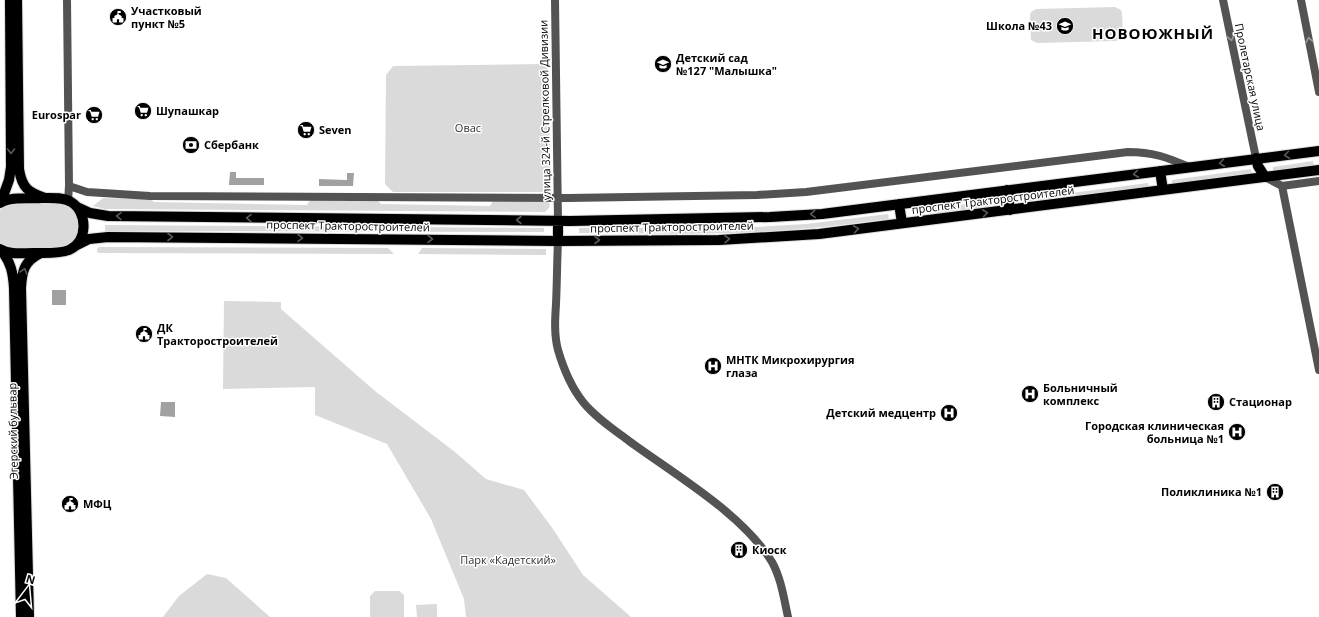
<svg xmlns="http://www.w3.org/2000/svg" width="1319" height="617" viewBox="0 0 1319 617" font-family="'Open Sans',sans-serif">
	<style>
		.green { fill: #dadada }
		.water { fill: #a1a1a1 }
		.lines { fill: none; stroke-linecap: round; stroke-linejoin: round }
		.major-casing { stroke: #dbdbdb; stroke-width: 12 }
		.minor { stroke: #535353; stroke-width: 8 }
		.major { stroke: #000; stroke-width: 10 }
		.oneway { stroke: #989898 }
		.oneway2 { stroke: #595959 }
		.labels { text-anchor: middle; stroke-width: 3; stroke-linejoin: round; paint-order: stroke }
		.poi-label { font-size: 11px; font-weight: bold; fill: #000; stroke: #fff; text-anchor: start }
		.street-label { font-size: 11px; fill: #000; stroke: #fff }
		.park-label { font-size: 11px; fill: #313131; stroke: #fff }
		.district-label { font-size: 15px; font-weight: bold; letter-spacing: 1px; fill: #000; stroke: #fff }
	</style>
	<rect width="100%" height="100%" fill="#fff"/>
	<path class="green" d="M1115 7 1121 10 1122 13 1123 34 1122 37 1116 41 1037 43 1031 40 1030 15 1031 12 1036 9Z
		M543 64 549 70 550 184 542 192H393L385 184 386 75 393 66Z
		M1313 161 1314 166 1273 171V167Z
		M1251 169 1252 174 1172 185V180Z
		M1148 183 1149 187 1026 203 1025 199Z
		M103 198 151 199 154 202 307 205 310 200 378 201 381 204 490 206 493 201H546L550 204 549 208 545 212 105 209 93 206Z
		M990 201 991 206 934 214 933 208Z
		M11 203C22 203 57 202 65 205 76 209 82 221 78 233 75 241 69 246 60 248L11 249 4 247 0 244V210L4 206Z
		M888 214 889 219C844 225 800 230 755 232 697 235 638 233 579 233V228L755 227 806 224Z
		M105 225 544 228V232L105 231Z
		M99 247 388 248 394 254 99 253 97 252V249Z
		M422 248 546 249V255L418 254Z
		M224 301 281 302V309L375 391 455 452 486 479 524 490 553 529 583 575 631 617H466L464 599 431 519 387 444 315 415V387L223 389Z
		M207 574 226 578 270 617H163L179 596Z
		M375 591H399L404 595V617H370V596Z
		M437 604V617H417L416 605Z"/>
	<path class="water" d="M230 172H236V178H264V185H229Z
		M347 173H354L353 186H319V179L347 180Z
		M52 290H66V305H52Z
		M161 402H175V417L160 416Z"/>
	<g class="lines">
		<defs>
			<path id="major" d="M17 0 19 169C22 188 28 192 45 198
				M1256 158 1258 166 1265 177
				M1160 171 1163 190
				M1007 190 1010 210
				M1 202 9 180 11 167 10 0
				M0 203C11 196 29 199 42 198 51 198 63 197 71 202 88 212 88 242 69 250 59 254 44 253 33 253 22 253 10 255 0 249
				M899 204 902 223
				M77 207 90 213 108 216 570 221 770 217 822 214 1319 151
				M558 221V241
				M77 245 89 239 108 237 558 241 719 240 819 234 1319 170
				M1 250C11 262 13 273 14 288L21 617
				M29 617 21 288C22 271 24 261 41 253"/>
		</defs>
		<use href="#major" class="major-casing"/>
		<path class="minor" d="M67 0 69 186 68 201
			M555 0 558 221
			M1223 0 1256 158
			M1301 0 1319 92
			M1265 177 1282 186
			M69 186 87 192 150 196 568 198 757 195 806 192 1128 152C1152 152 1167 157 1189 167
			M1282 186 1319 370
			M1282 186 1319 181
			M558 241C557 262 557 283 556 304 555 319 554 335 558 350 563 367 571 387 583 402 595 417 613 429 629 441 674 474 743 514 772 562 781 578 784 599 788 617"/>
		<use href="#major" class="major"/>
	</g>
	<defs><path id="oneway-chevron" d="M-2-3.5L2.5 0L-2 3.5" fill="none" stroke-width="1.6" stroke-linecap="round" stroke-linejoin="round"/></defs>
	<g class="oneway">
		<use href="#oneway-chevron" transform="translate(1231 38) rotate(78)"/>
		<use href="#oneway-chevron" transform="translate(1309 40) rotate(-101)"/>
	</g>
	<g class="oneway2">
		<use href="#oneway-chevron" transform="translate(11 151) rotate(90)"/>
		<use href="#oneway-chevron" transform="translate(1287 155) rotate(173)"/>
		<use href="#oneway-chevron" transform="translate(1222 163) rotate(173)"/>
		<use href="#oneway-chevron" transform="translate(1136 174) rotate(173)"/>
		<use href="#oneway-chevron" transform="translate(985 213) rotate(-7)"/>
		<use href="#oneway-chevron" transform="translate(813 214) rotate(176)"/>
		<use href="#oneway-chevron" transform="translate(119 216) rotate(-179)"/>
		<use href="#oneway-chevron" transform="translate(249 218) rotate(-179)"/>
		<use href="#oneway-chevron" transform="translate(519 220) rotate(-180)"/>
		<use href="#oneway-chevron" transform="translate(856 229) rotate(-8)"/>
		<use href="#oneway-chevron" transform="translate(170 237)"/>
		<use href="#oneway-chevron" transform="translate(300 238) rotate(1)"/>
		<use href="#oneway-chevron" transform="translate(430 239) rotate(1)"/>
		<use href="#oneway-chevron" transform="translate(727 239) rotate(-2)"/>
		<use href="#oneway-chevron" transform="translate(597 240)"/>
		<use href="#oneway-chevron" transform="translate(24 271) rotate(-74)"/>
	</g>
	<defs>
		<symbol id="civic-disc" viewBox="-11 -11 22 22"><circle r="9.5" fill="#000" stroke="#fff"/><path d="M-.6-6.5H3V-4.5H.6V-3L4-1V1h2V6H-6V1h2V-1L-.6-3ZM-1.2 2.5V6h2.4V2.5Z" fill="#fff"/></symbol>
		<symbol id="school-disc" viewBox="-11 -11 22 22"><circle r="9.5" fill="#000" stroke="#fff"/><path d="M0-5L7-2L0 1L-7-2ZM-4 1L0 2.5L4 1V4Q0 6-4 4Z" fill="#fff"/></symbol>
		<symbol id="supermarket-disc" viewBox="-11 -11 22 22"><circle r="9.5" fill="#000" stroke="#fff"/><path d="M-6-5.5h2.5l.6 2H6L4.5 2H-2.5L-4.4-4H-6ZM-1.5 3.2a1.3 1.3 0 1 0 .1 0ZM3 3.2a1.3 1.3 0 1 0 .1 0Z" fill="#fff"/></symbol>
		<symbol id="bank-disc" viewBox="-11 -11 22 22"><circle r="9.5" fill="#000" stroke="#fff"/><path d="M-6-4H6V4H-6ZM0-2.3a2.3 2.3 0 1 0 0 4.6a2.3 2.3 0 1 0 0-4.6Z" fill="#fff"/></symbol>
		<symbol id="hospital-disc" viewBox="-11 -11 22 22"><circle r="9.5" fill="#000" stroke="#fff"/><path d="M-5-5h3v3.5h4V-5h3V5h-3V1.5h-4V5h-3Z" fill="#fff"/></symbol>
		<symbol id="building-disc" viewBox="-11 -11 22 22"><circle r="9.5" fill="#000" stroke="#fff"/><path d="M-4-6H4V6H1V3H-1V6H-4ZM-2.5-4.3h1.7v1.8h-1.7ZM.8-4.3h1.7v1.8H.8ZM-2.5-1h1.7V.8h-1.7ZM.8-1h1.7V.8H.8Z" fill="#fff"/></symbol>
	</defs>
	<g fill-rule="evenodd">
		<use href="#civic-disc" x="108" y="7" width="20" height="20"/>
		<use href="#school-disc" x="1055" y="16" width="20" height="20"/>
		<use href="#school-disc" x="653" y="54" width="20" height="20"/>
		<use href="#supermarket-disc" x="133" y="101" width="20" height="20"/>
		<use href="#supermarket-disc" x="84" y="105" width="20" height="20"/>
		<use href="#supermarket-disc" x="296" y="120" width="20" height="20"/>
		<use href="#bank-disc" x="181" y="135" width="20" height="20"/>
		<use href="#civic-disc" x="134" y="324" width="20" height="20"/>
		<use href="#hospital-disc" x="703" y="356" width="20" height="20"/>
		<use href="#hospital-disc" x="1020" y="384" width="20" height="20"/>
		<use href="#building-disc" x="1206" y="392" width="20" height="20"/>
		<use href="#hospital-disc" x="939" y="403" width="20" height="20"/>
		<use href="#hospital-disc" x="1227" y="422" width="20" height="20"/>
		<use href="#building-disc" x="1265" y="482" width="20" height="20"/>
		<use href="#civic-disc" x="60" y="494" width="20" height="20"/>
		<use href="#building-disc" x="729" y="540" width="20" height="20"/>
	</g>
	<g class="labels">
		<g class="poi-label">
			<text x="131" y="15">Участковый<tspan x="131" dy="13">пункт №5</tspan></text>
			<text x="1052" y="30" text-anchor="end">Школа №43</text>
			<text x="676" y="62">Детский сад<tspan x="676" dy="13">№127 "Малышка"</tspan></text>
			<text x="156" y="115">Шупашкар</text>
			<text x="81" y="119" text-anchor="end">Eurospar</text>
			<text x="319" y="134">Seven</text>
			<text x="204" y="149">Сбербанк</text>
			<text x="157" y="332">ДК<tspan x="157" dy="13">Тракторостроителей</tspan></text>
			<text x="726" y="364">МНТК Микрохирургия<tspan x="726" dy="13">глаза</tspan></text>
			<text x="1043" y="392">Больничный<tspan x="1043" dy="13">комплекс</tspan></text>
			<text x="1229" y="406">Стационар</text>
			<text x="936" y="417" text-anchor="end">Детский медцентр</text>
			<text x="1224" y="430" text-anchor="end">Городская клиническая<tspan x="1224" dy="13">больница №1</tspan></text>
			<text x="1262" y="496" text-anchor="end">Поликлиника №1</text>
			<text x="83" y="508">МФЦ</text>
			<text x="752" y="554">Киоск</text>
		</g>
		<g class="street-label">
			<text transform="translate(1250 77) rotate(78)" y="4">Пролетарская улица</text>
			<text transform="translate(545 110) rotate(-91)" y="4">улица 324-й Стрелковой Дивизии</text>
			<text transform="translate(993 200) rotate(-7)" y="4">проспект Тракторостроителей</text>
			<text transform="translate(348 226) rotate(1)" y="4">проспект Тракторостроителей</text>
			<text transform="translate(672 227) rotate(-1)" y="4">проспект Тракторостроителей</text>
			<text transform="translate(13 431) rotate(-91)" y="4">Эгерский бульвар</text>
		</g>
		<g class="park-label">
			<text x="468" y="132">Овас</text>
			<text x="508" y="564">Парк «Кадетский»</text>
		</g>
		<g class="district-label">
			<text x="1153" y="39">НОВОЮЖНЫЙ</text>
		</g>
	</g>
	<g transform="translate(28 589) rotate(16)" stroke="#ffffff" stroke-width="3" paint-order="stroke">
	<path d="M0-3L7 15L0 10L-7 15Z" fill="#000000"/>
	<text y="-6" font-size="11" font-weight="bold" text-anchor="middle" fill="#000000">N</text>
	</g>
</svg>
